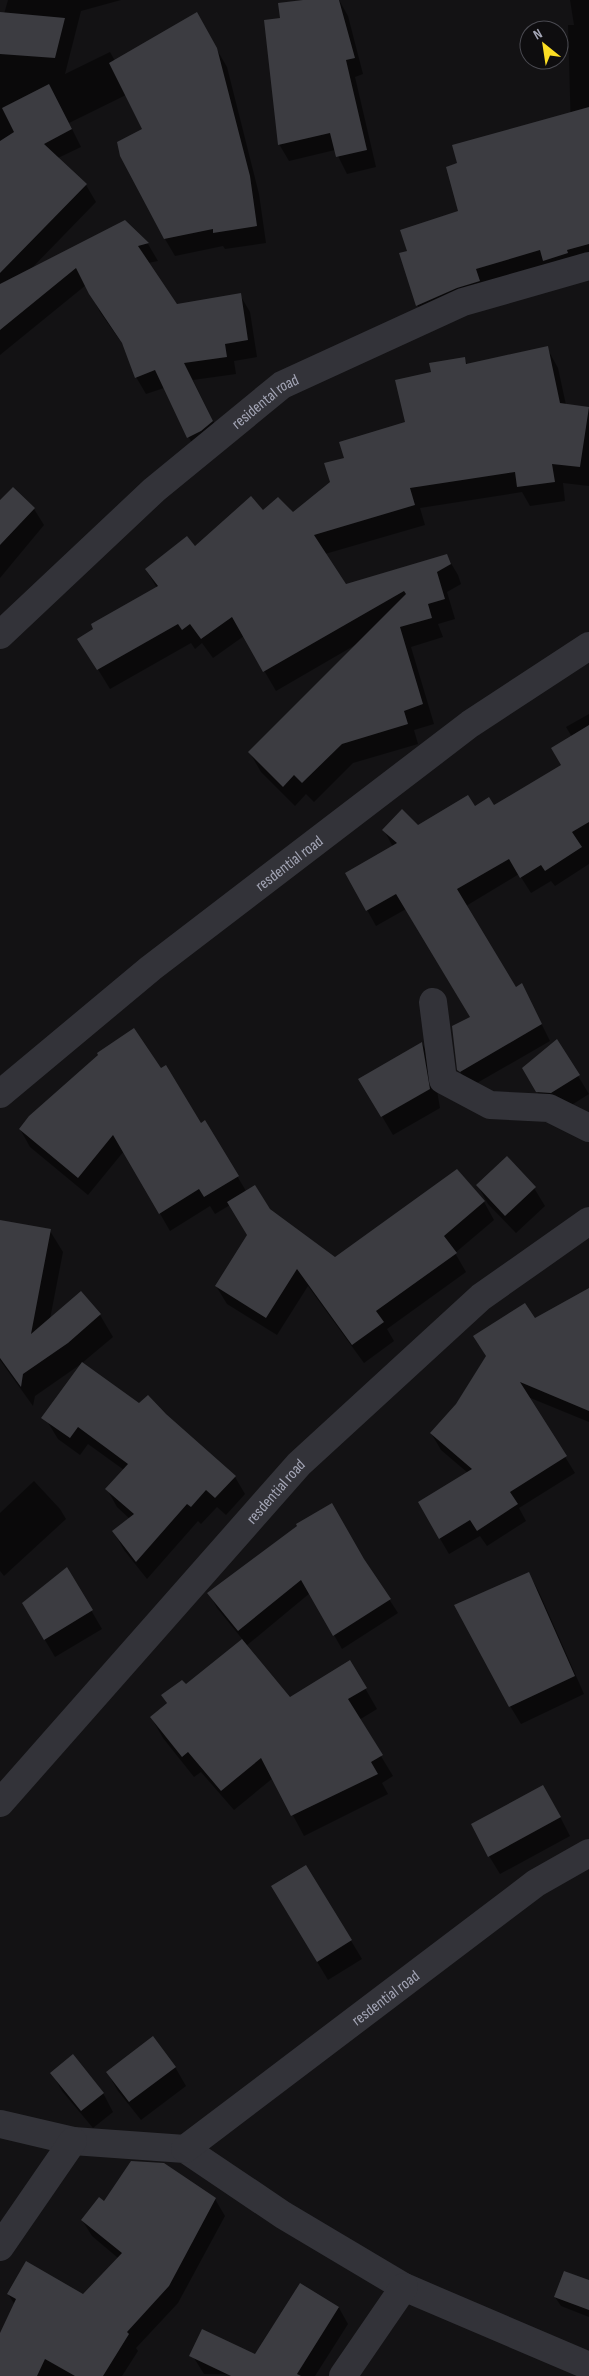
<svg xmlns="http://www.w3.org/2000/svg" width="589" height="2376" viewBox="0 0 589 2376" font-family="'Sofia Sans Condensed',sans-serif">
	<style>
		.shadow { fill: #0007 }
		.building { fill: #3c3c41 }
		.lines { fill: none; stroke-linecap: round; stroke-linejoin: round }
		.minor { stroke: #333339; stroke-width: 28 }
		.labels { text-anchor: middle; stroke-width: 5; stroke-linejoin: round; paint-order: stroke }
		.street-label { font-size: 16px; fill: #a3a5b5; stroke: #0e0d0f }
	</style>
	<rect width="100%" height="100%" fill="#131214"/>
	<path class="shadow" d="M8 0H121L81 11 65 74 110 52 115 61 196 14 227 67 259 194 266 243 225 249 223 246 175 256 165 239 144 130 126 95 69 123 81 147 58 158 86 185 96 202 30 270 125 222 148 244 158 261 148 263 177 305 240 295 250 312 257 357 234 361 236 374 193 380 222 439 198 455 164 388 146 394 136 377 126 349 100 312 86 285 0 355V14H4Z
		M312 0H339L348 16 363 74 355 77 376 167 347 174 335 150 289 161 279 144 281 19Z
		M570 0H589V268L429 326 418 306 400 254 408 251 459 212 571 132 568 25H574Z
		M547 348 558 368 566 405 589 409V486L563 483 565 501 530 506 522 492 420 508 425 525 325 554 345 585 446 555 458 575 461 584 447 592 455 619 438 624 443 637 411 647 434 724 414 730 418 744 353 763 314 802 306 794 295 806 261 772 250 753 357 644 276 691 244 636 213 658 202 643 195 649 191 643 110 689 91 658 157 588 146 570 263 512 293 514 331 483 346 459 406 423 432 373 464 359 468 365Z
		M13 489 34 509 44 525 0 578V503Z
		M589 714V864L555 886 551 881 531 893 519 874 466 906 515 988 522 985 550 1041 470 1087 459 1070 471 1018 406 909 376 926 347 874 393 847 384 830 418 826 474 807H494L562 765 572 737 566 727Z
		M422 1043 432 1062 440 1108 393 1135 360 1079Z
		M524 1069 578 1076 589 1094 562 1111 548 1110Z
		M205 1122 246 1191 335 1258 484 1202 494 1220 455 1253 466 1272 387 1329 394 1341 364 1363 308 1286 277 1335 227 1304 216 1286 248 1235 230 1205 215 1214 210 1206 170 1231 124 1151 88 1195 30 1147 20 1129 200 1124Z
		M478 1186 534 1188 545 1206 516 1233 488 1204Z
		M0 1221 50 1231 63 1252 50 1319 81 1292 100 1315 113 1337 82 1363 139 1405 165 1414 235 1477 245 1494 226 1515 217 1507 201 1524 198 1521 147 1579 124 1550 114 1532 130 1519 117 1507 107 1489 124 1470 88 1444 80 1455 58 1439 47 1421 81 1364 35 1396 33 1406 0 1360Z
		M589 1289V1422L528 1397 575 1473 519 1508 526 1521 487 1546 480 1536 449 1554 419 1503 468 1473 441 1450 431 1433 535 1319Z
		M34 1481 60 1509 66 1519 4 1576 0 1571V1513Z
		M363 1559 398 1613 342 1649 310 1593 246 1646 289 1699 350 1662 377 1709 359 1720 393 1776 382 1783 388 1794 304 1836 273 1778 234 1810 201 1772 194 1777 163 1738 151 1717 186 1686 243 1640 217 1608 209 1593Z
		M67 1569 102 1629 55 1657 23 1603Z
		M529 1574 539 1592 584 1694 521 1724 510 1706Z
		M554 1805 570 1836 500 1874 489 1856Z
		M306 1866 362 1959 328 1980 283 1905Z
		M175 2067 186 2086 141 2120 118 2091 107 2072Z
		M52 2073 103 2093 113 2112 93 2128 62 2091Z
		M215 2199 225 2216 178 2303 136 2348 138 2351 122 2376H0V2336L15 2305 8 2294 83 2296 118 2258 92 2236 82 2220 104 2203Z
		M589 2282V2317L561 2306 555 2297Z
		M300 2285 339 2308 348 2324 315 2376 204 2374 194 2358 256 2356Z"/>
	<path class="building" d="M303 0H339L355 58 346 60 367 150 336 157 330 133 278 145 264 20 280 18 278 3Z
		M0 12 65 18 55 58 0 54Z
		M197 12 217 48 250 176 257 226 213 233V229L164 239 120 156 117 142 142 129 109 63Z
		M49 84 72 129 44 144 87 184 0 273V141L14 132 2 108Z
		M589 107V244L567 250 568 253 543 261 540 250 476 269 480 281 457 288 416 306 399 253 407 251 400 230 458 211 446 167 457 163 452 145Z
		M125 220 149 243 138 246 177 304 241 293 248 340 225 344 227 357 184 363 213 421 201 431 187 438 155 370 135 378 122 343 89 294 76 268 0 330V284Z
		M548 346 560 403 589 407 580 467 552 464 555 482 517 487 515 472 410 488 415 505 314 535 346 584 447 554 451 564 437 572 445 599 428 604 432 618 400 627 423 704 404 711 408 724 342 744 302 783 294 775 283 787 248 752 406 594 404 591 263 672 232 617 201 639 190 624 182 630 178 624 97 670 77 639 93 629 91 624 158 586 145 569 187 536 195 546 251 496 263 510 278 497 293 512 330 482 324 463 344 458 339 442 405 422 395 380 431 372 429 363 465 357 466 364Z
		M13 487 35 508 0 545V500Z
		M589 725V822L572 832 582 847 545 871 541 865 520 878 509 859 457 889 516 987 522 983 542 1024 460 1072 457 1070 452 1026 470 1017 396 894 366 911 345 873 397 843 382 830 402 809 418 825 468 795 475 806 489 797 494 805 561 765 551 748Z
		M134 1028 161 1068 166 1065 201 1123 205 1120 239 1176 204 1197 199 1189 159 1214 113 1135 78 1178 19 1129 29 1116 98 1055 97 1053Z
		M557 1039 580 1075 551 1093 536 1092 522 1068Z
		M422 1042 430 1089 381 1117 358 1079Z
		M507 1156 536 1187 505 1216 476 1185Z
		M457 1169 485 1201 444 1236 457 1253 376 1311 384 1322 352 1345 297 1269 266 1318 215 1286 247 1235 227 1202 255 1185 270 1209 335 1257Z
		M0 1220 51 1229 31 1334 81 1291 101 1314 68 1343 23 1374 21 1387 0 1358Z
		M589 1288V1411L520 1382 567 1456 510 1492 518 1504 477 1531 470 1520 439 1539 418 1502 472 1469 430 1433 456 1404 486 1356 473 1336 525 1303 535 1318Z
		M82 1362 139 1403 148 1395 166 1414 236 1476 215 1498 206 1490 191 1507 187 1504 136 1562 112 1531 134 1514 105 1489 128 1464 78 1427 70 1438 41 1418Z
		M332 1503 364 1559 391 1599 333 1636 301 1580 238 1631 207 1593 297 1526 296 1524Z
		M67 1567 93 1610 44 1640 22 1603Z
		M529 1572 575 1676 509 1707 454 1605Z
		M242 1639 290 1697 350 1660 367 1688 348 1699 383 1755 371 1762 378 1774 291 1816 261 1758 221 1791 188 1752 182 1757 150 1717 167 1703 161 1695 182 1680 186 1684Z
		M543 1785 561 1817 488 1857 471 1824Z
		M306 1865 352 1940 317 1962 271 1886Z
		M153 2036 176 2067 129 2102 106 2072Z
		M73 2054 104 2093 81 2111 50 2073Z
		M131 2161 164 2163 216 2198 169 2286 127 2332 129 2334 103 2376H75L45 2359 37 2376H0V2333L16 2299 7 2294 26 2261 83 2294 122 2253 81 2220 99 2197 104 2201Z
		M564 2271 589 2280V2310L554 2297Z
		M300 2283 339 2307 297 2374 301 2376H231L189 2356 202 2329 255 2354Z"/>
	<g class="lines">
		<g class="minor">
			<path id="s1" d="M0 635 154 490 282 385 463 302 589 266"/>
			<path d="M433 1002 443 1080 490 1105 549 1108 589 1128"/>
			<path id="s2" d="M0 1094 151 968 470 724 589 646"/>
			<path id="s3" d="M0 1803 299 1464 481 1297 589 1221"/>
			<path d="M0 2124 73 2141 185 2149 283 2215 404 2287 589 2366"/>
			<path id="s4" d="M185 2149 536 1883 589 1853"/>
			<path d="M0 2247 73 2141"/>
			<path d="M343 2376 404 2287"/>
		</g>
	</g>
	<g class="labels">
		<g class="street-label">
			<text dy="6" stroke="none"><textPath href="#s1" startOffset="354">residental road</textPath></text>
			<text dy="6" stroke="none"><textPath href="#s2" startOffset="370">resdential road</textPath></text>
			<text dy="6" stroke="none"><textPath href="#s3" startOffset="416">resdential road</textPath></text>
			<text dy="6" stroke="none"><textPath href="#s4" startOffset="251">resdential road</textPath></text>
		</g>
	</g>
	<g transform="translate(544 45) rotate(330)"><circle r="24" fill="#0e0d0f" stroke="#4a4a51"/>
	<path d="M0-4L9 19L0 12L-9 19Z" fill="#fbde24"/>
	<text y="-8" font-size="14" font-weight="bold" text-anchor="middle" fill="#a3a5b5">N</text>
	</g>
</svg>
